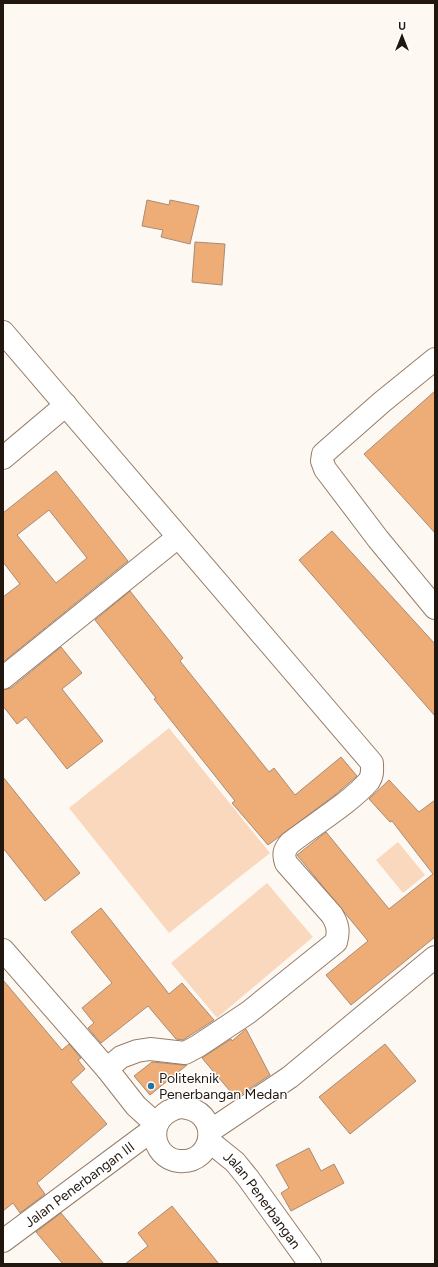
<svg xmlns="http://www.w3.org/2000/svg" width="438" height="1267" viewBox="0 0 438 1267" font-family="Figtree,sans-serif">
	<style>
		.green { fill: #fad8be }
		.building { fill: #eeac76; stroke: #a78c77; fill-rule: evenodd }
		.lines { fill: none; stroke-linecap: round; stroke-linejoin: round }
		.street-casing { stroke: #977d68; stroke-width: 24 }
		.street { stroke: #fff; stroke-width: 22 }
		.poi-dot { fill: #2175a5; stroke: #fff; stroke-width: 1.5 }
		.labels { text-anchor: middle; stroke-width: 3; stroke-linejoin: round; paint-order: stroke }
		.poi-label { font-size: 14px; fill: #21170f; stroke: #fff; text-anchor: start }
		.street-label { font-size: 14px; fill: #21170f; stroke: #fff }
	</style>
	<rect width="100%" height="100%" fill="#fef8f3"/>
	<path class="green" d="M169 728 270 853 169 933 69 808Z
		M398 842 425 875 403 893 376 860Z
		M267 883 313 937 217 1018 171 963Z"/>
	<path class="building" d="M147 200 169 205 170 200 199 206 190 244 161 237 163 230 142 226Z
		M195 242 225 244 222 285 192 282Z
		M435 391V533L364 454Z
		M56 471 128 561 3 662V597L20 584 3 562V513ZM49 510 87 558 56 583 17 535Z
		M332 531 435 644V716L299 560Z
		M130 591 183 658 180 661 269 772 274 768 295 795 341 757 357 776 335 795 268 845 232 803 235 801 154 699 156 698 95 620Z
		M61 647 82 673 62 689 103 741 67 769 26 717 17 724 3 706V690L11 688Z
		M3 777 80 873 45 901 3 848Z
		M389 780 419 812 435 800V937L351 1005 326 975 368 941 297 855 326 832 389 909 433 874 392 821 390 822 369 799Z
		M101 908 169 994 182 983 214 1020 183 1040 176 1039 148 1006 101 1043 88 1028 94 1023 82 1008 112 983 71 932Z
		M3 980 62 1050 69 1044 81 1058 78 1060 85 1069 71 1082 107 1124 37 1183 45 1194 20 1213 13 1203 3 1211Z
		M246 1029 270 1075 236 1098 202 1058 231 1039 232 1041Z
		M385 1044 416 1081 350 1134 319 1097Z
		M152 1062 184 1065H187L150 1095 134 1076Z
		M309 1148 321 1171 334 1164 344 1183 291 1211 281 1193 289 1188 276 1165Z
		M172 1206 219 1264H125L148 1246 138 1233Z
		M61 1213 104 1264H63L36 1232Z"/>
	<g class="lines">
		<defs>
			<g id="street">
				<path d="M3 332 372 763C372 770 373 775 369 781 351 802 313 825 290 843 284 850 283 854 286 863L332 915C338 925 339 931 336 942L249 1012 198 1046 185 1053 150 1049 137 1051 121 1057 107 1069"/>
				<path d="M435 359 382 402 323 454 322 461 325 469 378 539 435 608"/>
				<path d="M3 458 66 405"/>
				<path d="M3 678 178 537"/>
				<path d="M3 950 107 1069 136 1106 156 1124"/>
				<path d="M181 1107C222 1110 216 1164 179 1161 150 1158 144 1114 181 1107Z"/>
				<path d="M210 1131 290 1077 435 957"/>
				<path id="s1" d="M209 1141 235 1162 248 1178 310 1264"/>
				<path id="s2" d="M3 1241 155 1128"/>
			</g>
		</defs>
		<use href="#street" class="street-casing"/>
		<use href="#street" class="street"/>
	</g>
	<circle class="poi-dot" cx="151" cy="1086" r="4"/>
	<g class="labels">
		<g class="poi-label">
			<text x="159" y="1083">Politeknik<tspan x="159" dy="16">Penerbangan Medan</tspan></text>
		</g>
		<g class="street-label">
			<text dy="5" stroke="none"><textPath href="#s2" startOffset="95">Jalan Penerbangan III</textPath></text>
			<text dy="5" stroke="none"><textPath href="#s1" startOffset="80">Jalan Penerbangan</textPath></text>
		</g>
	</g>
	<rect width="438" height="1267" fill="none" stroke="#21170f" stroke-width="8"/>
	<g transform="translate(402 36)" stroke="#ffffff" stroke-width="3" paint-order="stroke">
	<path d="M0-3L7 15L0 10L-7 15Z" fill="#21170f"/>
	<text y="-6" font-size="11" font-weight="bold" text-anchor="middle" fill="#21170f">U</text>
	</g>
</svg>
